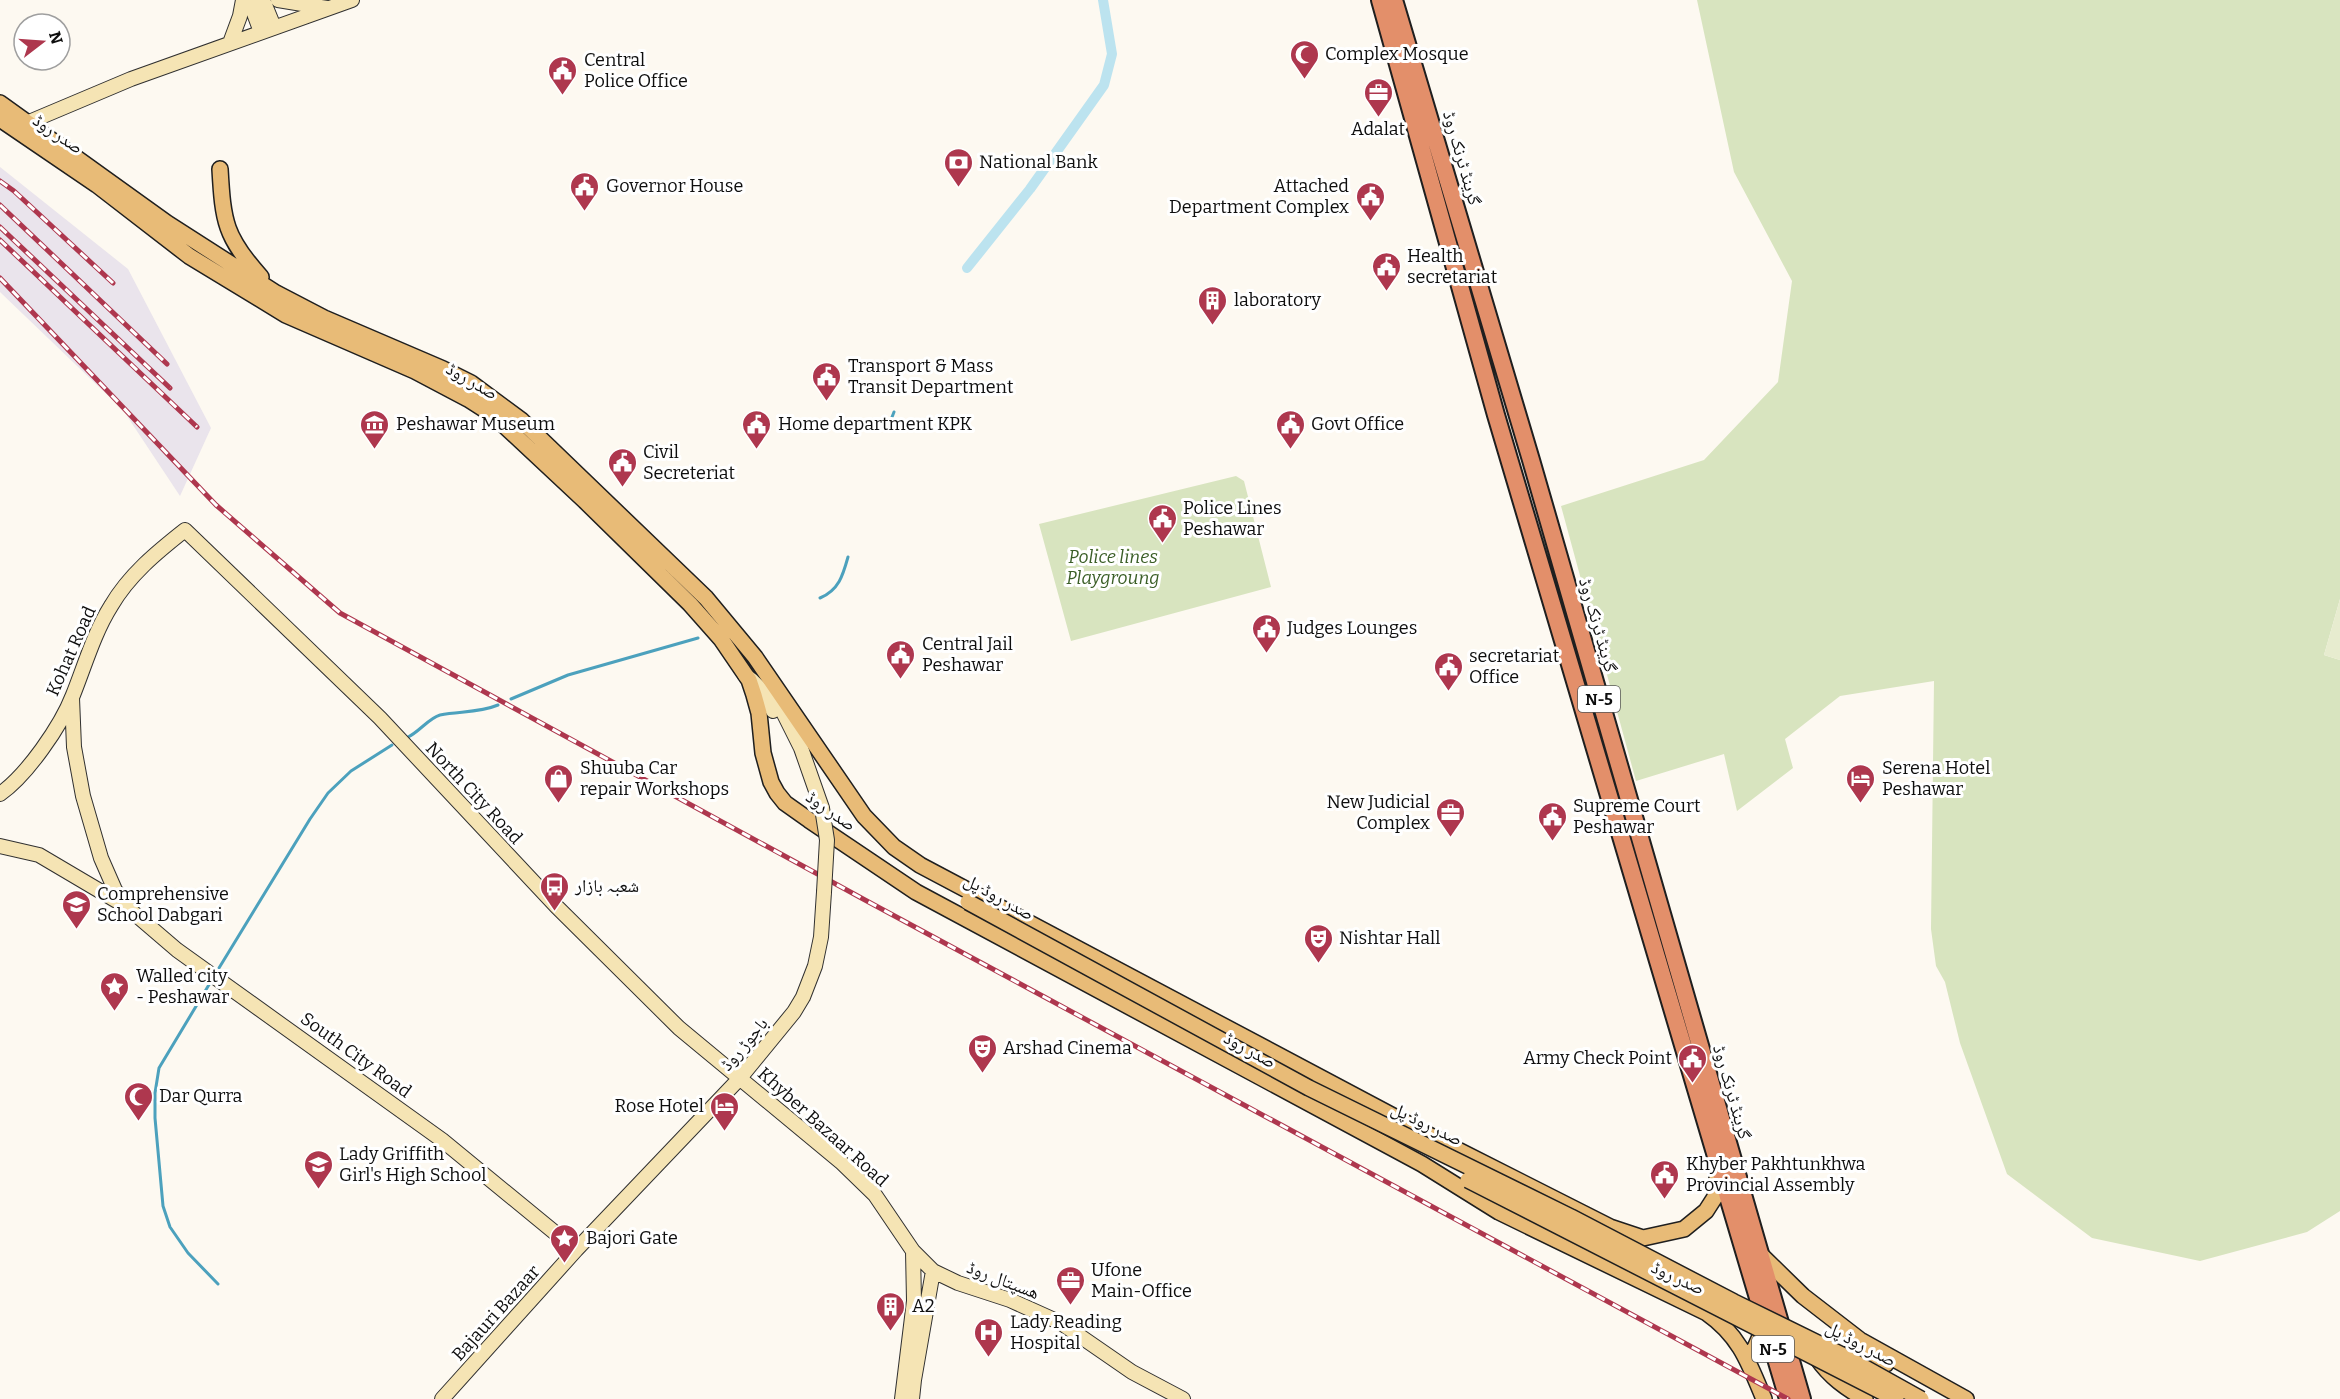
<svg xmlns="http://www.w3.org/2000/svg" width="2340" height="1399" viewBox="0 0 2340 1399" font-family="Bitter,'Noto Naskh Arabic',serif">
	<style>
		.industrial { fill: #eae4ec }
		.green { fill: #d8e4bf }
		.pitch { fill: #e7eccf }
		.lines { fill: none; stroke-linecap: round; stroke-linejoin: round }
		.stream { stroke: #4ca1bd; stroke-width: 3 }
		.canal { stroke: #bce3ef; stroke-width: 10 }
		.secondary-casing { stroke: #303030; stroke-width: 16 }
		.primary-casing { stroke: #1f1f1f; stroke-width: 18 }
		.highway-casing { stroke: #1f1f1f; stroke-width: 20 }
		.secondary { stroke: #f5e4b4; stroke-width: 14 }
		.primary { stroke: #e8bb77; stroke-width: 15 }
		.highway { stroke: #e38f6a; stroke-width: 16 }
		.rail-casing { stroke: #ae374e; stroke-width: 5 }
		.rail { stroke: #fff; stroke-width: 3; stroke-dasharray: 9; stroke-linecap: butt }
		.secondary-bridge-casing { stroke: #303030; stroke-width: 16; stroke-linecap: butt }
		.primary-bridge-casing { stroke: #1f1f1f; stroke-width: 18; stroke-linecap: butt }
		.secondary-bridge { stroke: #f5e4b4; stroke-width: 14 }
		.primary-bridge { stroke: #e8bb77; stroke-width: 15 }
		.labels { text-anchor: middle; stroke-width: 6; stroke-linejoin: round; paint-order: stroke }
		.shield { fill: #fff; stroke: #565656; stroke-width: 1.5 }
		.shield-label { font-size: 16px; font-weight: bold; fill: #0e0e0e }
		.poi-label { font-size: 18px; fill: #0e0e0e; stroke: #fff; text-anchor: start }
		.street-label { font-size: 18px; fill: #0e0e0e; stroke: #fff }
		.park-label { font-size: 18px; font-style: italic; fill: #3a5e26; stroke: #fff }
	</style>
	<rect width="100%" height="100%" fill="#fdf9f1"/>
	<path class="industrial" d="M0 167 128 269 211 428 180 496 123 410 0 292Z"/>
	<path class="green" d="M1697 0H2340V599L2324 655 2340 660V1211L2307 1232 2200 1261 2092 1238 2007 1174 1960 1043 1945 982 1936 966 1931 929 1934 681 1840 696 1785 739 1793 768 1737 811 1724 754 1636 781 1561 506 1704 460 1778 382 1792 281 1734 172Z
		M1236 476 1244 481 1271 587 1071 641 1039 524Z"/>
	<path class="pitch" d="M2340 599V660L2324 655Z"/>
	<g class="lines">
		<path class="stream" d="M887 430 894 412
			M820 598C839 590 843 575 848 557
			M511 699 568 675 698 638
			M408 737C419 732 429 718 440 715 460 711 479 713 498 705
			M219 968 310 819 328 793 351 771 392 745
			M210 983 159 1068 155 1093V1118L163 1206 170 1227 188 1253 218 1284"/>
		<path class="canal" d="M967 268 1030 189 1104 85 1112 54 1103 0"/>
		<defs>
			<path id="secondary" d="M249 0 261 32
				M263 0 274 27
				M278 0 327 8
				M230 43 240 16 243 0
				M29 122 131 79 352 0
				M745 675C760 685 766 696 773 711
				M775 696 801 748 822 808
				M72 698 74 747 83 796 101 858 115 890 128 908 177 950 442 1140 576 1250
				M0 794C27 775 61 726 73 695 85 665 94 633 111 606 129 575 157 552 185 530L380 718 556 906 679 1028 841 1162 875 1195 913 1251 933 1271 958 1283 1010 1300 1061 1323 1132 1372 1183 1399
				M0 846 39 855 122 904
				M442 1399 576 1250 740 1078 794 1012 803 997 815 966 821 937 824 892
				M902 1399 914 1301 913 1251
				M912 1399 914 1380 933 1271"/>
			<path id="primary" d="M0 103 167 223 276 293 324 318 443 369 471 383 521 420 706 598 755 657 864 816 894 847 920 865 1442 1142 1610 1227 1643 1238 1684 1229 1706 1211 1715 1197 1718 1170
				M0 119 97 185 189 256 286 315 415 371 468 399 493 415 585 501 690 604 721 639 749 680 754 695 759 713 763 753 771 782 777 793 785 803 809 820 916 892 1422 1164 1499 1212 1707 1313C1740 1336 1749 1363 1764 1399
				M220 169C223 222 225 237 261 277
				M1760 1254 1803 1296 1860 1340 1966 1399
				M1842 1355 1872 1357 1886 1364
				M1747 1358 1755 1348 1765 1325
				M1817 1358C1830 1377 1846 1388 1865 1399"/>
			<path id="highway" d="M1380 0 1496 415 1788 1399
				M1394 0 1531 460 1802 1399"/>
		</defs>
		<use href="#secondary" class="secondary-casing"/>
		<use href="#primary" class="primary-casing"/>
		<use href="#highway" class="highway-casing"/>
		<use href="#secondary" class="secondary"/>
		<use href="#primary" class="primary"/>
		<use href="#highway" class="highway"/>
		<defs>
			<path id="rail" d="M0 181 14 191 113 283
				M0 205 167 364
				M0 227 170 388
				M0 240 197 427
				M0 278 216 505 340 613 865 900 1788 1399"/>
		</defs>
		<use href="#rail" class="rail-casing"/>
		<use href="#rail" class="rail"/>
		<defs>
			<path id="secondary-bridge" d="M822 808 827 840 824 892"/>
			<path id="primary-bridge" d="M968 902 1309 1088 1571 1217 1734 1302 1842 1355 1921 1399
				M1468 1180 1896 1399"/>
		</defs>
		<use href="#secondary-bridge" class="secondary-bridge-casing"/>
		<use href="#primary-bridge" class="primary-bridge-casing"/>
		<use href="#secondary-bridge" class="secondary-bridge"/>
		<use href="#primary-bridge" class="primary-bridge"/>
	</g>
	<defs>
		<symbol id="mosque-pin" viewBox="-11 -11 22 30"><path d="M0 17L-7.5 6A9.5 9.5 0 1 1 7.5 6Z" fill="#ae374e" stroke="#fff"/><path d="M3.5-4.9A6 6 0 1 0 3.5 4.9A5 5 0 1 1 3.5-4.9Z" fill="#fff"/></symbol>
		<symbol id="civic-pin" viewBox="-11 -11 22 30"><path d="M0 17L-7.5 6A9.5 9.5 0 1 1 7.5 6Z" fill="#ae374e" stroke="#fff"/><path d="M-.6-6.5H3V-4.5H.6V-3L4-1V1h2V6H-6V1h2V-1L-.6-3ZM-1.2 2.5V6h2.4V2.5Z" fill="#fff"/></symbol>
		<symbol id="office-pin" viewBox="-11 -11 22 30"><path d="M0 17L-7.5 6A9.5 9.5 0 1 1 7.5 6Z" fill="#ae374e" stroke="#fff"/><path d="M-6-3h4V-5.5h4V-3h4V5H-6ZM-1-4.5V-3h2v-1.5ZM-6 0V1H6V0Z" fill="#fff"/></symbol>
		<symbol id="bank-pin" viewBox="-11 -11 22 30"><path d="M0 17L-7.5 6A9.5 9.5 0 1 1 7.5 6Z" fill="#ae374e" stroke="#fff"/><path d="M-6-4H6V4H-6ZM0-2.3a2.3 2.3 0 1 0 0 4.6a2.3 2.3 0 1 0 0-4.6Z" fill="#fff"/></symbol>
		<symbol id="building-pin" viewBox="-11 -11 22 30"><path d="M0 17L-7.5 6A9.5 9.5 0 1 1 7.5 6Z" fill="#ae374e" stroke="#fff"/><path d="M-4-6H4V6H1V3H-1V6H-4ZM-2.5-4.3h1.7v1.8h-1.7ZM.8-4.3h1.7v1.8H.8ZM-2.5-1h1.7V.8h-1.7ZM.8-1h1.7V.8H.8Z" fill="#fff"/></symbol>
		<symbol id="museum-pin" viewBox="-11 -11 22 30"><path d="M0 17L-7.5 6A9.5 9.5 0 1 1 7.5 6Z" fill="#ae374e" stroke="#fff"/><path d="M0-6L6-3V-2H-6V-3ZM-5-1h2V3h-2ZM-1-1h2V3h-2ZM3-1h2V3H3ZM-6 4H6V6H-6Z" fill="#fff"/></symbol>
		<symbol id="shop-pin" viewBox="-11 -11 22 30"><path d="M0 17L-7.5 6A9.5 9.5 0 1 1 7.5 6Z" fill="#ae374e" stroke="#fff"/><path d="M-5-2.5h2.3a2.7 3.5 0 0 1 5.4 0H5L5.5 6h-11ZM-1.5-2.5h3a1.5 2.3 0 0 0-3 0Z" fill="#fff"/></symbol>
		<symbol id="hotel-pin" viewBox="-11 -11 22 30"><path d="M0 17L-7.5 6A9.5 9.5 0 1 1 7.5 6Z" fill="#ae374e" stroke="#fff"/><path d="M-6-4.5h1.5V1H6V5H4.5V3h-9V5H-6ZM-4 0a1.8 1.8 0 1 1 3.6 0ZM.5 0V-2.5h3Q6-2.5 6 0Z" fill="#fff"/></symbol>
		<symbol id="bus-pin" viewBox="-11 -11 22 30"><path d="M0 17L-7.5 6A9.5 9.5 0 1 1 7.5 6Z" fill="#ae374e" stroke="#fff"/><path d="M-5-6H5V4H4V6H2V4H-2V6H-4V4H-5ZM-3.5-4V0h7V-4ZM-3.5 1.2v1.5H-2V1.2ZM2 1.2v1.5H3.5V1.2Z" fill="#fff"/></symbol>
		<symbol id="school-pin" viewBox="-11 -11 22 30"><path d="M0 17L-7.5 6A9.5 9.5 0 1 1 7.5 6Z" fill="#ae374e" stroke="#fff"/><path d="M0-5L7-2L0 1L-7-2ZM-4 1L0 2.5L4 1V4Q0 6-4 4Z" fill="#fff"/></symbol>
		<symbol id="theatre-pin" viewBox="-11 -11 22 30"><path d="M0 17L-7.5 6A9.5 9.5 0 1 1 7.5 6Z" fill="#ae374e" stroke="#fff"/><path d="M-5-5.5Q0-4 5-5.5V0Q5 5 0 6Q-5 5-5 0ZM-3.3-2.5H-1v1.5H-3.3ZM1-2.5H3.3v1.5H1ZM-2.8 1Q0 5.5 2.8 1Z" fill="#fff"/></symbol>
		<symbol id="sight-pin" viewBox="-11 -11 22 30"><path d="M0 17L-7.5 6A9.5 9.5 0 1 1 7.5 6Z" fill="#ae374e" stroke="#fff"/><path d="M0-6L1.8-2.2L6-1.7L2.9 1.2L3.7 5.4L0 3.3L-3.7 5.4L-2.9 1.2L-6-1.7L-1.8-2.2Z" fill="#fff"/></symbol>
		<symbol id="hospital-pin" viewBox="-11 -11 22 30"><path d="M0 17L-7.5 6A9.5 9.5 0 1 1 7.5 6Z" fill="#ae374e" stroke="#fff"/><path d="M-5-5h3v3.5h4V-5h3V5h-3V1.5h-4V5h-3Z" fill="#fff"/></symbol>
	</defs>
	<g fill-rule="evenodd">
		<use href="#mosque-pin" x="1288" y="38" width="33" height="45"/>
		<use href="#civic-pin" x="546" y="54" width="33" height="45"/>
		<use href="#office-pin" x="1362" y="76" width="33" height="45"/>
		<use href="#bank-pin" x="942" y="146" width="33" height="45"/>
		<use href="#civic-pin" x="568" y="170" width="33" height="45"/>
		<use href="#civic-pin" x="1354" y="180" width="33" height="45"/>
		<use href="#civic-pin" x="1370" y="250" width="33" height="45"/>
		<use href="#building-pin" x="1196" y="284" width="33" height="45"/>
		<use href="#civic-pin" x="810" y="360" width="33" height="45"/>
		<use href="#museum-pin" x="358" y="408" width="33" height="45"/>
		<use href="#civic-pin" x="740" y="408" width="33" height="45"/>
		<use href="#civic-pin" x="1274" y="408" width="33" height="45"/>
		<use href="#civic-pin" x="606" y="446" width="33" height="45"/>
		<use href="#civic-pin" x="1146" y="502" width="33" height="45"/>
		<use href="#civic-pin" x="1250" y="612" width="33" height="45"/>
		<use href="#civic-pin" x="884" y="638" width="33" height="45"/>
		<use href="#civic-pin" x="1432" y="650" width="33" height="45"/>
		<use href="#shop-pin" x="542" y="762" width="33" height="45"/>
		<use href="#hotel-pin" x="1844" y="762" width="33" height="45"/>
		<use href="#office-pin" x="1434" y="796" width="33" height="45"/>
		<use href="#civic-pin" x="1536" y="800" width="33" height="45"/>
		<use href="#bus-pin" x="538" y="870" width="33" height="45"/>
		<use href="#school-pin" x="60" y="888" width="33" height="45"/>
		<use href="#theatre-pin" x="1302" y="922" width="33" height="45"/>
		<use href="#sight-pin" x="98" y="970" width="33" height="45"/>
		<use href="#theatre-pin" x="966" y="1032" width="33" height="45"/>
		<use href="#civic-pin" x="1676" y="1042" width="33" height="45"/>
		<use href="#mosque-pin" x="122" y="1080" width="33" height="45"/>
		<use href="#hotel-pin" x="708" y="1090" width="33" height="45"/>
		<use href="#school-pin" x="302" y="1148" width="33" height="45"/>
		<use href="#civic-pin" x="1648" y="1158" width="33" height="45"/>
		<use href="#sight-pin" x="548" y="1222" width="33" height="45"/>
		<use href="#office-pin" x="1054" y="1264" width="33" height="45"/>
		<use href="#building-pin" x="874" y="1290" width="33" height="45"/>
		<use href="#hospital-pin" x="972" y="1316" width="33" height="45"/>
	</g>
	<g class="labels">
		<g class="shield">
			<rect x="1578" y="686" width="42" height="26" rx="4.5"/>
			<rect x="1752" y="1336" width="42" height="26" rx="4.5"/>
		</g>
		<g class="shield-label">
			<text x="1599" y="705">N-5</text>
			<text x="1773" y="1355">N-5</text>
		</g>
		<g class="poi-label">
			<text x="1325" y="60">Complex Mosque</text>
			<text x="584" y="66">Central<tspan x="584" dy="21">Police Office</tspan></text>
			<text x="1378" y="135" text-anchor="middle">Adalat</text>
			<text x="979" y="168">National Bank</text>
			<text x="606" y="192">Governor House</text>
			<text x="1349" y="192" text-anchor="end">Attached<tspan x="1349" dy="21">Department Complex</tspan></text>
			<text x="1407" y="262">Health<tspan x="1407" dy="21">secretariat</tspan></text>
			<text x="1234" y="306">laboratory</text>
			<text x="848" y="372">Transport &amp; Mass<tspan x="848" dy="21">Transit Department</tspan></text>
			<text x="396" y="430">Peshawar Museum</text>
			<text x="778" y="430">Home department KPK</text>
			<text x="1311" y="430">Govt Office</text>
			<text x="643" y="458">Civil<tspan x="643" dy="21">Secreteriat</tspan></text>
			<text x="1183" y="514">Police Lines<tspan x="1183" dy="21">Peshawar</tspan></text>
			<text x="1287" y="634">Judges Lounges</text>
			<text x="922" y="650">Central Jail<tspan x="922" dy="21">Peshawar</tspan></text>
			<text x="1469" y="662">secretariat<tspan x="1469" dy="21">Office</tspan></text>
			<text x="580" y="774">Shuuba Car<tspan x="580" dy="21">repair Workshops</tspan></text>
			<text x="1882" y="774">Serena Hotel<tspan x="1882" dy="21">Peshawar</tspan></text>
			<text x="1430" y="808" text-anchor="end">New Judicial<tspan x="1430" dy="21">Complex</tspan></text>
			<text x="1573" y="812">Supreme Court<tspan x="1573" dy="21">Peshawar</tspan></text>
			<text x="575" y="892">شعبہ بازار</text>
			<text x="97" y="900">Comprehensive<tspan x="97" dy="21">School Dabgari</tspan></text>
			<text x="1339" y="944">Nishtar Hall</text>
			<text x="136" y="982">Walled city<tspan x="136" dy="21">- Peshawar</tspan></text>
			<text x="1003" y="1054">Arshad Cinema</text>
			<text x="1672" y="1064" text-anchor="end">Army Check Point</text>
			<text x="159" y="1102">Dar Qurra</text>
			<text x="704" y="1112" text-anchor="end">Rose Hotel</text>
			<text x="339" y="1160">Lady Griffith<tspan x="339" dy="21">Girl's High School</tspan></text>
			<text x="1686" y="1170">Khyber Pakhtunkhwa<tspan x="1686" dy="21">Provincial Assembly</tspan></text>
			<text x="586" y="1244">Bajori Gate</text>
			<text x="1091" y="1276">Ufone<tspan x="1091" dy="21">Main-Office</tspan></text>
			<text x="912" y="1312">A2</text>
			<text x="1010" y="1328">Lady Reading<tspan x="1010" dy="21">Hospital</tspan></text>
		</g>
		<g class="street-label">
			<text transform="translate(58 134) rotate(34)" y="6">صدر روڈ</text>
			<text transform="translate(1462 158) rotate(74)" y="6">گرینڈ ٹرنک روڈ</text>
			<text transform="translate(472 381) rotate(30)" y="6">صدر روڈ</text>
			<text transform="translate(1598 625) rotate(74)" y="6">گرینڈ ٹرنک روڈ</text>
			<text transform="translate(71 651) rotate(-66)" y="6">Kohat Road</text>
			<text transform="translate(474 793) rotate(47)" y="6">North City Road</text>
			<text transform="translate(831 811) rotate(35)" y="6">صدر روڈ</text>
			<text transform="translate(999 897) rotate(29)" y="6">صدر روڈ پل</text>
			<text transform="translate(744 1044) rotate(-50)" y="6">باجوڑ روڈ</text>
			<text transform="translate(1250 1050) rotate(29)" y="6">صدر روڈ</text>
			<text transform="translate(356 1055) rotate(36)" y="6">South City Road</text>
			<text transform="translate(1732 1092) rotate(74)" y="6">گرینڈ ٹرنک روڈ</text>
			<text transform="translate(1427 1124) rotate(26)" y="6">صدر روڈ پل</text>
			<text transform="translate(823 1127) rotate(42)" y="6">Khyber Bazaar Road</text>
			<text transform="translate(1678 1278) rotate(25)" y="6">صدر روڈ</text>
			<text transform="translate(1003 1280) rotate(21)" y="6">ھسپتال روڈ</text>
			<text transform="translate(496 1313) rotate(-48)" y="6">Bajauri Bazaar</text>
			<text transform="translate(1861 1344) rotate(28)" y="6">صدر روڈ پل</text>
		</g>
		<g class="park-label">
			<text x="1113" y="563">Police lines<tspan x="1113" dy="21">Playgroung</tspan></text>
		</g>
	</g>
	<g transform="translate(42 42) rotate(73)"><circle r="28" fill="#ffffff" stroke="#9f9f9f" stroke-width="1.5"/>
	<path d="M0-4.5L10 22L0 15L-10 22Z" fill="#ae374e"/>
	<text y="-9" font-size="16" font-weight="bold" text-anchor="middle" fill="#0e0e0e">N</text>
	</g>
</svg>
